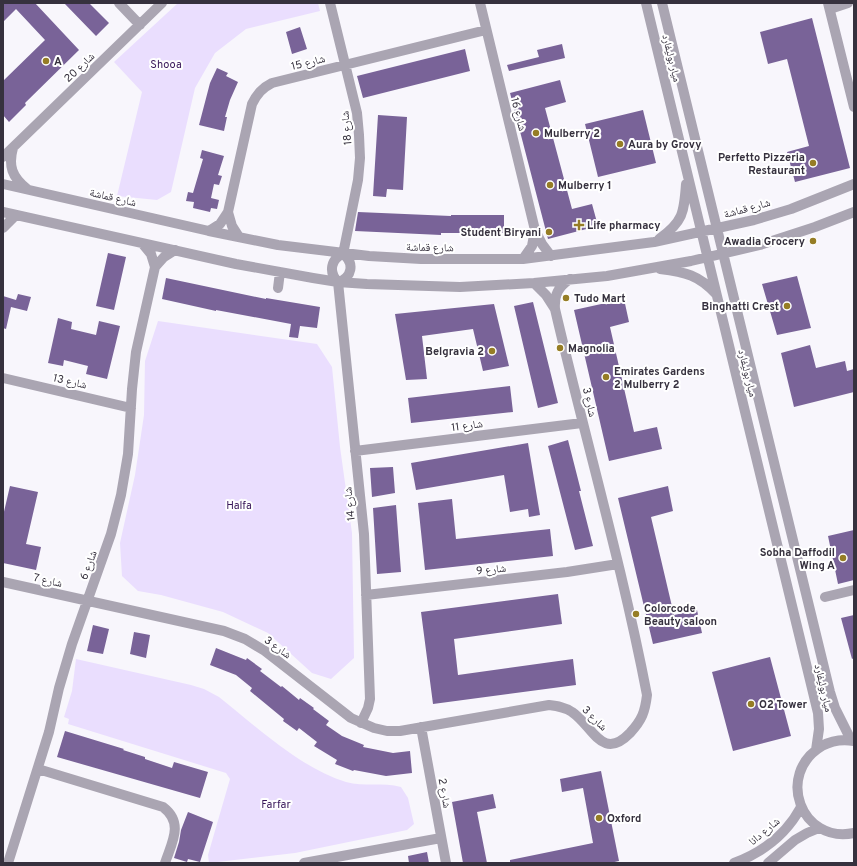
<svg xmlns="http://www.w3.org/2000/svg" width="857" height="866" viewBox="0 0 857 866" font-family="Overpass,'Noto Naskh Arabic',sans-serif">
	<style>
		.green { fill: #eadefe }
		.building { fill: #796398 }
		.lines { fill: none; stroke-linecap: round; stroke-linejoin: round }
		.minor { stroke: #aaa5b2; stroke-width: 10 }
		.poi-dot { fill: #967d25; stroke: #fff; stroke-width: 1.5 }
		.labels { text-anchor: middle; stroke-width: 4; stroke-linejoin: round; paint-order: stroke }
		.street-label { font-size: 11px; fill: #36313e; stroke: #fff }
		.poi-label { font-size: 11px; font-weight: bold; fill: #36313e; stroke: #fff; text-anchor: start }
		.park-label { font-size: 11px; fill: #381659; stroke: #fff }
	</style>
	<rect width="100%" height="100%" fill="#f8f6fc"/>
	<path class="green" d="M178 3H318L320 11 246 29 215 53 195 88 171 192 157 200 117 196 142 92 114 62Z
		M158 321 317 344 332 367 340 447 352 533 354 658 331 679 312 673 268 633 223 612 161 595 138 591 122 576 120 543 135 475 144 415 145 361Z
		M76 659 191 685 204 689 219 697C257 727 300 768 346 782 364 787 383 782 401 787L408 798 414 824 407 830 295 853 209 863 208 855 230 779 226 773 68 724 69 719 64 717 72 691Z"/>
	<path class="building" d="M3 3H35L79 50 25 103 26 105 9 122 3 115V81L45 40 16 9 3 22Z
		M64 3H89L109 23 96 36Z
		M812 18 850 168 795 182 787 152 809 146 787 59 768 64 760 32Z
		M300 27 307 49 292 54 286 32Z
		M562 44 565 58 509 71 507 65 539 57 537 50Z
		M465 49 470 71 363 98 357 76Z
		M217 68 228 73 226 76 238 82 230 100 225 117H227L224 131 199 125 210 83Z
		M560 80 566 102 545 108 572 209 592 204 598 226 548 239 510 93Z
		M643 110 656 163 598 177 585 124Z
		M378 115 407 117 403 190 387 189 386 197 373 196Z
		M202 150 224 156 218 175 222 176 219 185 214 184 211 198 219 200 217 209 211 208 210 212 193 208 194 202 186 201 188 192 193 193 203 159 200 158Z
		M358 212 451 216V215H504V233H441V235L355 231Z
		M108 253 126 257 114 310 96 306Z
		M797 276 811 328 777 335 762 284Z
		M166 278 266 299V298L320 307 317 328 300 326 298 338 289 337 291 324 216 310V311L162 299Z
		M18 294 31 297 27 311 11 307 6 329 3 328V296L16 300Z
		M624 299 629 322 610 327 634 432 657 427 662 449 609 461 574 310Z
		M533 302 558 403 538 408 514 306Z
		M494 304 509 366 483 371 473 329 422 336 427 379 406 380 395 314Z
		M58 318 72 322 71 329 96 335 99 321 120 326 107 379 86 374 88 366 64 360 63 366 48 363Z
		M810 345 816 368 845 361 847 371 854 369V392L794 407 781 353Z
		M510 386 513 412 411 423 408 398Z
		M568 440 581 491H579L593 546 575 550 548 446Z
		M528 443 540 515 529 517 528 509 510 512 504 475 416 490 411 463Z
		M393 467 395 493 372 497 370 468Z
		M10 486 38 492 26 544 41 547 36 570 3 563V516Z
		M668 486 673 511 651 517 674 615 697 610 702 633 653 644 618 498Z
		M452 499 456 539 550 529 553 556 425 570 418 503Z
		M396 505 401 572 377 574 373 508Z
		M854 530V580L838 584 828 536Z
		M558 594 562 624 454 639 458 675 573 659 576 685 433 704 421 612Z
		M854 615V658L852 659 841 618Z
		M93 625 109 629 103 654 87 651Z
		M134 632 150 635 146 658 130 654Z
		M216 648 246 660 247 658 262 669 260 671 281 687 282 686 299 700 300 698 314 708 313 709 329 721 326 725 342 736 364 745 363 747 393 753 410 751 412 773 386 776 354 770 353 771 335 764 337 760 314 746 317 742 299 728 297 731 283 721 284 719 250 691 252 688 236 675 210 665Z
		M770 657 791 736 733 751 712 672Z
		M65 731 124 749 123 750 145 757V759L172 768 174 762 208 772 200 798 57 757Z
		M601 771 619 861 610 863H510V860L593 843 583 788 562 792 560 779Z
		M493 794 496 808 477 812 487 863H463L452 802Z
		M188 812 213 822 200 862 188 859 187 862 174 858 179 842 181 830Z
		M427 852 429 863H409L408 856Z"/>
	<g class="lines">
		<path class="minor" d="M119 3 140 25
			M330 3 357 113 359 135 360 158 358 180 343 254
			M480 3 535 230 542 244 551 256
			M646 3 818 713 819 729 816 750
			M662 3 830 692 835 708 851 740
			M828 3 854 107
			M830 9 848 3
			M13 148C8 166 12 177 27 189
			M3 157 162 3
			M3 184 209 231 278 245 369 256 421 259H523L654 242 754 220 791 209 854 184
			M3 212 236 264 313 278 338 282 367 284 460 287 534 283 607 276 691 261 760 245 815 227 854 212
			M228 212 232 226 239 237
			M3 228 16 215
			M209 231 220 224 228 212 252 104C257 94 262 88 272 83L486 30
			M659 239C683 222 684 213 686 184
			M523 259 532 246 535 230
			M155 267 164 257 175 250
			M660 269C685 272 699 275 716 294
			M338 282 364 534 370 699 368 708 361 723
			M338 282C352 278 355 263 343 254
			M338 282C328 272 331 259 343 254
			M534 283 546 295 555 309
			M278 288 280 272
			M3 378 131 408
			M355 451 582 423
			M3 582 224 631 245 639 265 651 351 718 374 728 387 731H400L549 705C557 706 565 707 572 712 593 726 602 762 630 733 642 720 645 712 647 695 622 565 585 438 555 309 554 295 558 287 570 279
			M366 595 567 572 618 564
			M825 597 854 590
			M421 727 446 863
			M854 741C843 739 831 741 822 746 775 774 801 844 854 833
			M38 769 163 807C184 823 172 842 165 863
			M8 863 49 732 59 688 72 644 111 534 121 495 128 454 132 389 136 352 155 267 151 254 142 243
			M304 863 441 838
			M734 863C764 852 786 835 801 807
			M768 863 795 840 807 833 819 828"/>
	</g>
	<g class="poi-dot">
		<circle cx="46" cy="61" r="4"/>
		<circle cx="536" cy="133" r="4"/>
		<circle cx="620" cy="144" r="4"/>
		<circle cx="813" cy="163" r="4"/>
		<circle cx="550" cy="185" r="4"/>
		<path d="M577 219h4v4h4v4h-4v4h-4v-4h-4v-4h4z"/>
		<circle cx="549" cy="232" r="4"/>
		<circle cx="813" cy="241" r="4"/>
		<circle cx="566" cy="298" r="4"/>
		<circle cx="787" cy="306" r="4"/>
		<circle cx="560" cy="348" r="4"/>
		<circle cx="492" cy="351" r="4"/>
		<circle cx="606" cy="377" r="4"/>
		<circle cx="843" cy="558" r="4"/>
		<circle cx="636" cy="614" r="4"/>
		<circle cx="751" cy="704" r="4"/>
		<circle cx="599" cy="818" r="4"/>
	</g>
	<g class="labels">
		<g class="street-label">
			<text transform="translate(672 58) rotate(76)" y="4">ميار بوليفارد</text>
			<text transform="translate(308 62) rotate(-14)" y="4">شارع 15</text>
			<text transform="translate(79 67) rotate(-44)" y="4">شارع 20</text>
			<text transform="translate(519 114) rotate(76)" y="4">شارع 16</text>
			<text transform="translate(346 128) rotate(-95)" y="4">شارع 18</text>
			<text transform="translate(113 197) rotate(13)" y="4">شارع قماشة</text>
			<text transform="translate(747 208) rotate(-15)" y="4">شارع قماشة</text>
			<text transform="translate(430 247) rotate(1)" y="4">شارع قماشة</text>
			<text transform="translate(748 373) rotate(76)" y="4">ميار بوليفارد</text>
			<text transform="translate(70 381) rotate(13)" y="4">شارع 13</text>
			<text transform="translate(590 402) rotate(77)" y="4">شارع 3</text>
			<text transform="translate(467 425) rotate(-7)" y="4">شارع 11</text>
			<text transform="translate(349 504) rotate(-96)" y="4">شارع 14</text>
			<text transform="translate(88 565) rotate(-70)" y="4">شارع 6</text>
			<text transform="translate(491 569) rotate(-6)" y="4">شارع 9</text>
			<text transform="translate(48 580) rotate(13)" y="4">شارع 7</text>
			<text transform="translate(278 647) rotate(36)" y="4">شارع 3</text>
			<text transform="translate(824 688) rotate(77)" y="4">ميار بوليفارد</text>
			<text transform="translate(595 718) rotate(45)" y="4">شارع 3</text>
			<text transform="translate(445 793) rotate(80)" y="4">شارع 2</text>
			<text transform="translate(764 831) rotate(-40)" y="4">شارع دانا</text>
		</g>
		<g class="poi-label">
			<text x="54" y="65">A</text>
			<text x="544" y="137">Mulberry 2</text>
			<text x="628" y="148">Aura by Grovy</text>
			<text x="805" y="161" text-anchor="end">Perfetto Pizzeria<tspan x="805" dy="13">Restaurant</tspan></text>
			<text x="558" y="189">Mulberry 1</text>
			<text x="587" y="229">Life pharmacy</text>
			<text x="541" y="236" text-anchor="end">Student Biryani</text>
			<text x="805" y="245" text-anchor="end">Awadia Grocery</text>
			<text x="574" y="302">Tudo Mart</text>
			<text x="779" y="310" text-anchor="end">Binghatti Crest</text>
			<text x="568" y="352">Magnolia</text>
			<text x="484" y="355" text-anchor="end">Belgravia 2</text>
			<text x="614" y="375">Emirates Gardens<tspan x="614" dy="13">2 Mulberry 2</tspan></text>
			<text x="835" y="556" text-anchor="end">Sobha Daffodil<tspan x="835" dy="13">Wing A</tspan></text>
			<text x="644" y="612">Colorcode<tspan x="644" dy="13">Beauty saloon</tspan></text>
			<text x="759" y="708">O2 Tower</text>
			<text x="607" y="822">Oxford</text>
		</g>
		<g class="park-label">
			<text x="166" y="68">Shooa</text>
			<text x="239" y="509">Halfa</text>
			<text x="276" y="808">Farfar</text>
		</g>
	</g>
	<rect width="857" height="866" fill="none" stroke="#36313e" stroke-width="8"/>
</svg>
